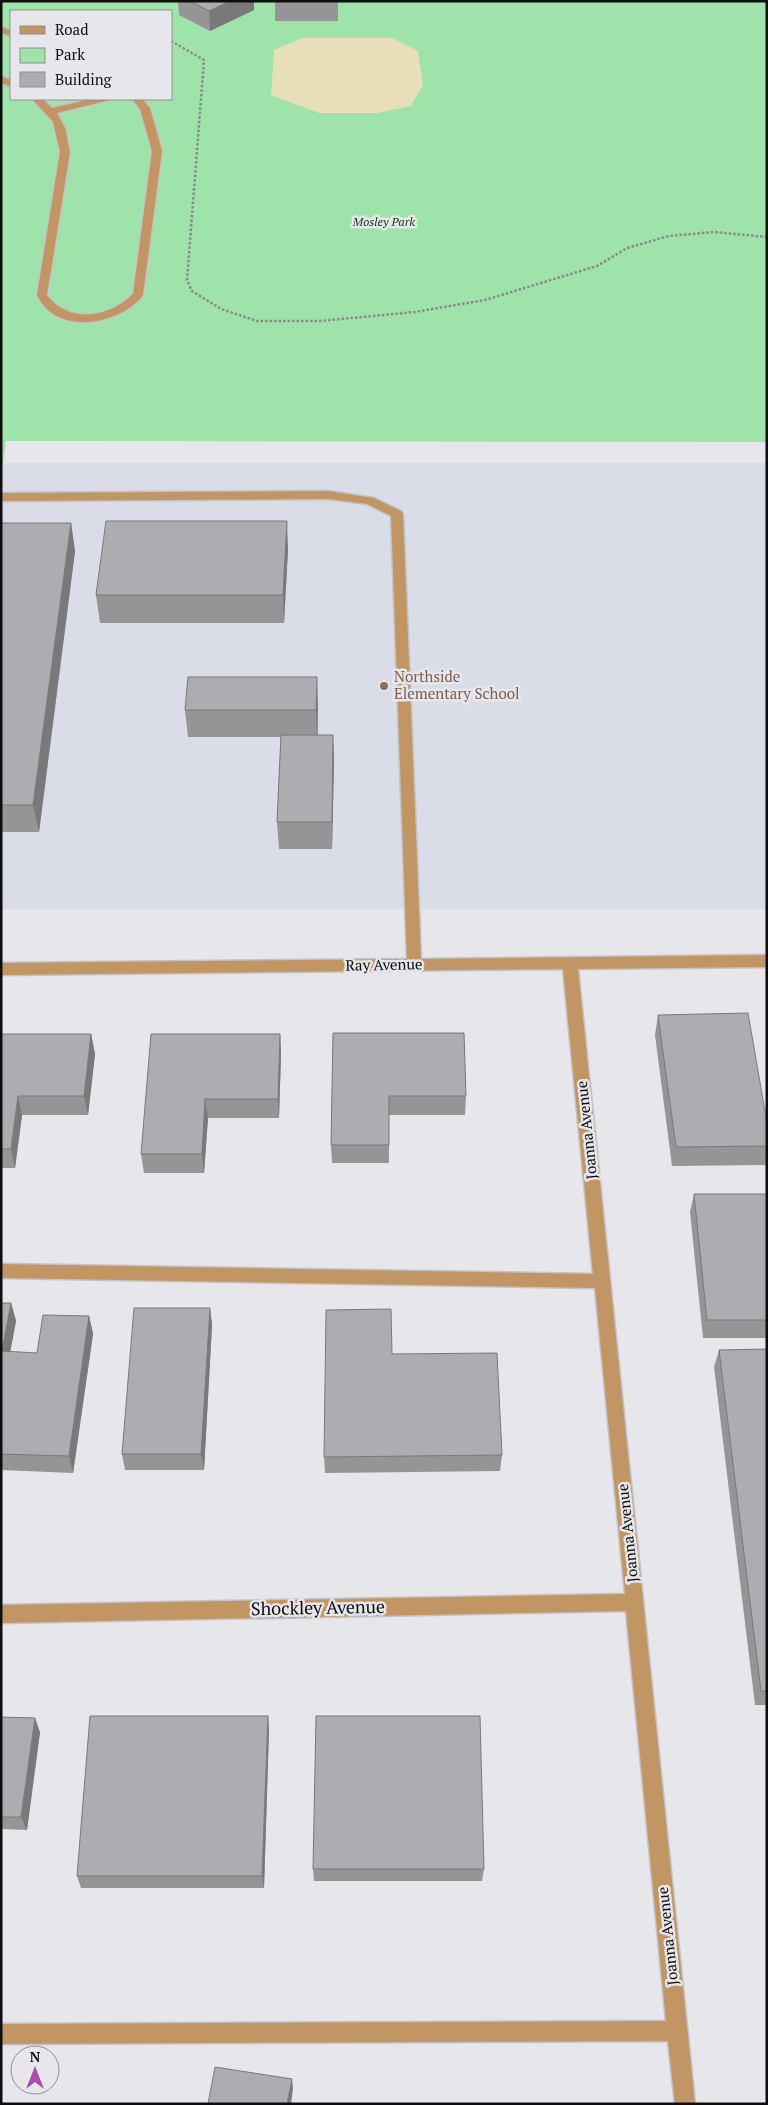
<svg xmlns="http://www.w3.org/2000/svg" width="768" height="2105" viewBox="0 0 768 2105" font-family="'PT Serif',serif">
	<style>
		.built { fill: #dadce7 }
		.green { fill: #9ee3aa; fill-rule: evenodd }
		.sand { fill: #e8deb9 }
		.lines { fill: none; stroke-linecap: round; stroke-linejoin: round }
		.minor-casing { stroke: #c4c4c8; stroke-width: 3 }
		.path { stroke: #8a8a8d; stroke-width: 2.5; stroke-dasharray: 2.5 2; stroke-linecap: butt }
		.minor { fill: #c19664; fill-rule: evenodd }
		.wall { fill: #959497 }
		.shaded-wall { fill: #79787b }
		.building { fill: #adacb0; stroke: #79787b }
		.education-dot { fill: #8d6e63; stroke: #e7e7eb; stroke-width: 2 }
		.labels { text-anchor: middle; stroke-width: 5; stroke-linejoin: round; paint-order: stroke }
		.far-park-label { font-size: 12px; font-style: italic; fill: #13361b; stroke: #e7e7eb }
		.education-label { font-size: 15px; fill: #785e54; stroke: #e7e7eb; text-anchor: start }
		.street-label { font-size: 15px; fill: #0e0e0f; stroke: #e7e7eb }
		.near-street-label { font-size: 18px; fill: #0e0e0f; stroke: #e7e7eb }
	</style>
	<rect width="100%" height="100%" fill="#e7e7eb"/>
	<path class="built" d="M1 463H767V909H1Z"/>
	<path class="green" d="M1 1H767V442L6 441 3 464H1ZM11 11H171V99H11Z"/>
	<path class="sand" d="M302 38H392L418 51 423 85 411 106 377 113H319L271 95 274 50Z"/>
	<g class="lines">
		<defs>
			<path id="minor" d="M1 27 11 30V36L1 33Z
				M1 76 11 80V87L1 83Z
				M32 99H43L52 108 91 99H108L106 101 57 113 65 128 70 152 47 295C69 324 109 318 133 294L152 151 140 109 132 99H142L150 108 162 151 143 295C124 321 71 334 46 308 42 304 39 299 37 295L60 152 53 122Z
				M328 491 374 498 401 511 403 514 421 959 767 955V967L578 969 695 2104H675L668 2041 1 2044V2024L666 2021 626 1611 1 1623V1605L625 1594 595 1288 1 1278V1264L593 1274 563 969 1 975V963L407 959 391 516 367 504 328 499 1 501V493Z"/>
		</defs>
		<use href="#minor" class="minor-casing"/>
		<path class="path" d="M171 41 204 60 187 280 192 291 221 309 257 321H320L415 312 485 300 597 266 627 248 669 236 714 232 767 237"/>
		<use href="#minor" class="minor"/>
	</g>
	<path class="wall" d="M178 1H254V10L210 31 179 15Z
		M275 1H338V21H275Z
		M1 523H71L75 551 39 832H1Z
		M288 549 284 623H100L96 595Z
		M318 704V735H333L334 762 332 849H279L277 822 281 737H188L185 710Z
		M658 1015 767 1123V1160L766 1165 672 1166 655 1035Z
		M333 1033 466 1096 465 1115H389V1163H332L331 1145Z
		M1 1034H91L95 1054 88 1115H22L15 1168H1Z
		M280 1034 281 1054 279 1118H208L204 1173H144L141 1154Z
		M694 1194H767V1338H703L690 1212Z
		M1 1303H11L16 1321 10 1352 37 1353 89 1316 93 1334 73 1473 1 1470Z
		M210 1308 212 1325 204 1470H125L122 1454Z
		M767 1349V1705H755L714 1367 719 1350Z
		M392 1354 502 1455 500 1471 325 1473 324 1457Z
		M268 1716 269 1730 264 1888H81L77 1876Z
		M1 1717 40 1732 27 1830 1 1829Z
		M313 1869H484L482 1881H314Z"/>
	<path class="shaded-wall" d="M230 1H254V10L210 31 209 11Z
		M287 521 288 549 284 623 283 595Z
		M71 523 75 551 39 832 33 805Z
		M317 677 318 704 317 737 316 710Z
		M333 735 334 762 332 849V822Z
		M91 1034 95 1054 88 1115 84 1096Z
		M280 1034 281 1054 279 1118 278 1099Z
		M18 1096 22 1115 15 1168 11 1149Z
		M205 1099 208 1118 204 1173 202 1154Z
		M11 1303 16 1321 7 1369 2 1351Z
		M210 1308 212 1325 204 1470 201 1454Z
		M89 1316 93 1334 73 1473 69 1456Z
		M268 1716 269 1730 264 1888 262 1876Z
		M35 1718 40 1732 27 1830 21 1817Z
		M292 2079 293 2088 291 2104H287Z"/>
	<path class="building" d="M190 1H230L209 11Z
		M106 521H287L283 595H96Z
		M1 523H71L33 805H1Z
		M188 677H317L316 710H185Z
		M281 735H333L332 822H277Z
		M748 1013 767 1123V1146L676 1147 658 1015Z
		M333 1033H464L466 1096H389V1145H331Z
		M1 1034H91L84 1096H18L11 1149H1Z
		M151 1034H280L278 1099H205L202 1154H141Z
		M694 1194H767V1320H707Z
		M1 1303H11L2 1351 37 1353 43 1315 89 1316 69 1456 1 1454Z
		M134 1308H210L201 1454H122Z
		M391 1309 392 1354 497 1353 502 1455 324 1457 326 1310Z
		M767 1349V1691H761L719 1350Z
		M90 1716H268L262 1876H77Z
		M316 1716H480L484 1869H313Z
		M1 1717 35 1718 21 1817H1Z
		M215 2067 292 2079 287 2104H208Z"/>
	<circle class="education-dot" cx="384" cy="686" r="5"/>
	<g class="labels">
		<g class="far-park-label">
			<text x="384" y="226">Mosley Park</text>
		</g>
		<g class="education-label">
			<text x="394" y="682">Northside<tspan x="394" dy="17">Elementary School</tspan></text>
		</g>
		<g class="street-label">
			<text transform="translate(384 965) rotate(-1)" y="5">Ray Avenue</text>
			<text transform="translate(587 1130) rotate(-96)" y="5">Joanna Avenue</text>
			<text transform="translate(628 1533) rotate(-96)" y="5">Joanna Avenue</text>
			<text transform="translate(668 1936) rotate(-96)" y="5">Joanna Avenue</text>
		</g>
		<g class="near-street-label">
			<text transform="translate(318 1608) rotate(-1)" y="6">Shockley Avenue</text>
		</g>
	</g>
	<rect width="768" height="2105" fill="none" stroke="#0e0e0f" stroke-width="5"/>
	<rect x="10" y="10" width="162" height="90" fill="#e7e7eb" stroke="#909093"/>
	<rect x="20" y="26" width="25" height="8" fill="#c19664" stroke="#909093"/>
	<text x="55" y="35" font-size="15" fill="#0e0e0f">Road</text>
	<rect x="20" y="48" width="25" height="15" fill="#9ee3aa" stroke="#909093"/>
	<text x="55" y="60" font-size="15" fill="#0e0e0f">Park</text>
	<rect x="20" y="72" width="25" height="15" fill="#adacb0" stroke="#909093"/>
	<text x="55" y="85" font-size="15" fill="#0e0e0f">Building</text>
	<g transform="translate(35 2070)"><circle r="24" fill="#e7e7eb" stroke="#909093"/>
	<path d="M0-4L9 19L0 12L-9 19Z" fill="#ad4ab0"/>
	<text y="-8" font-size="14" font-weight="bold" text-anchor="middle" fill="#0e0e0f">N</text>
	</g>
</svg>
